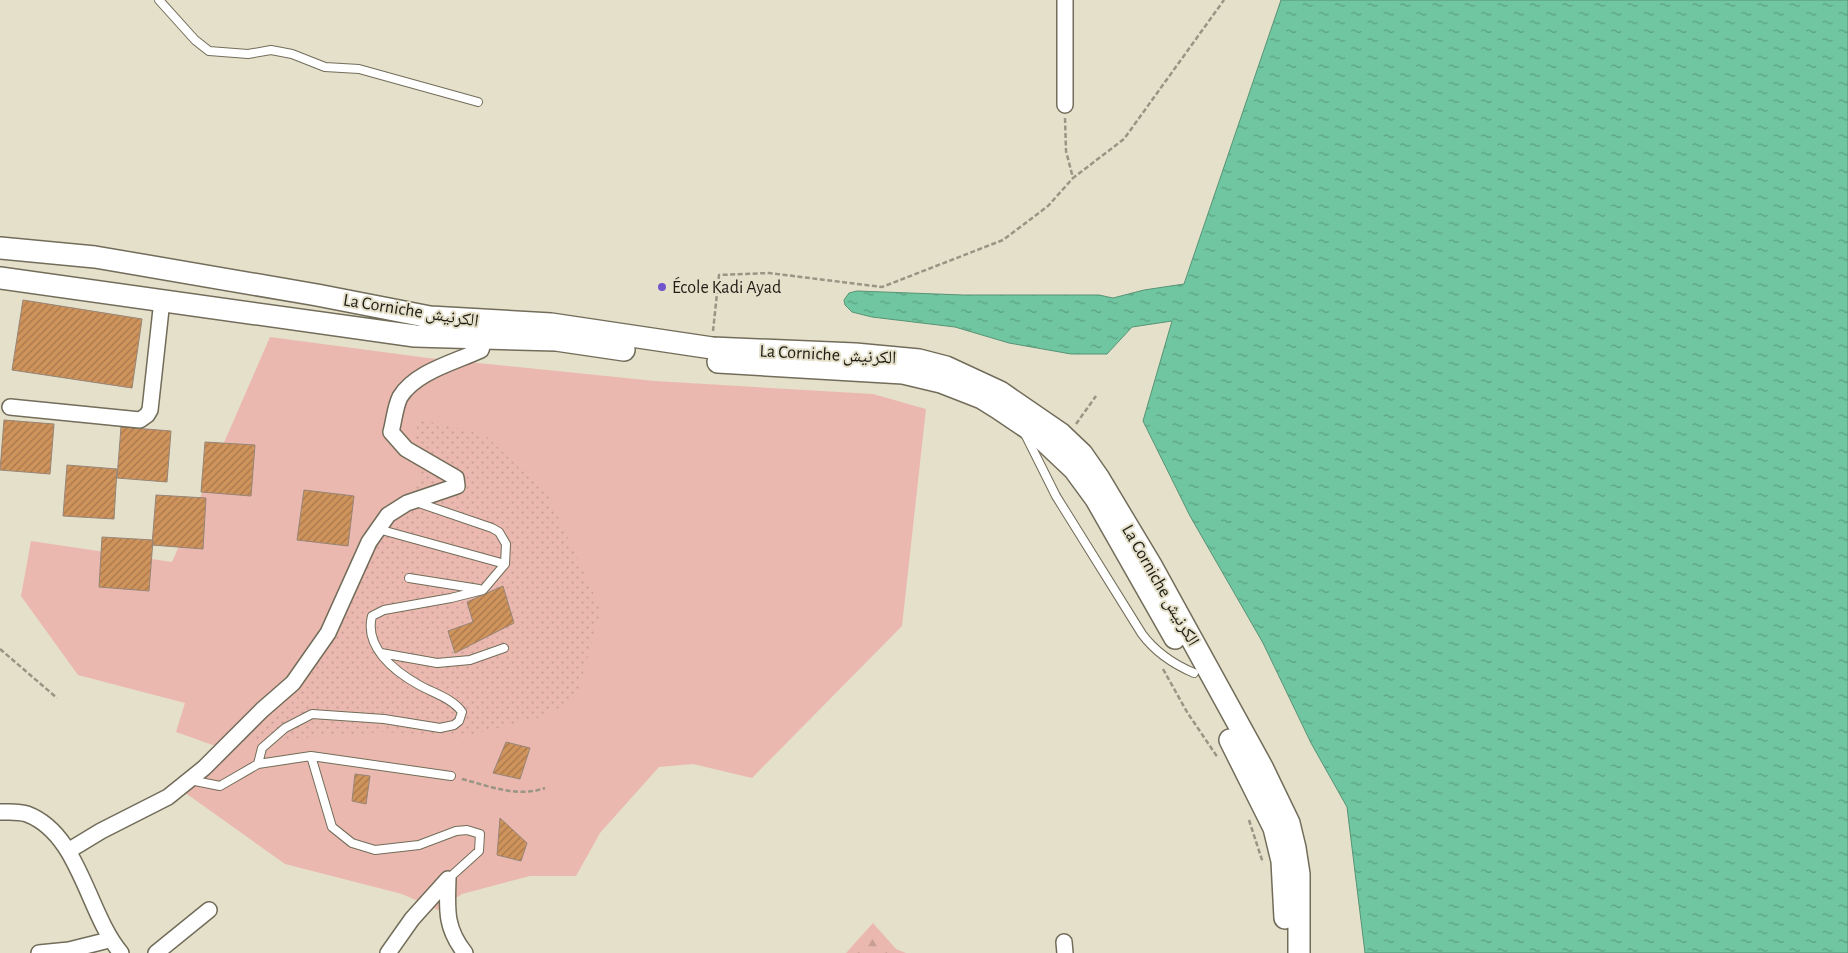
<svg xmlns="http://www.w3.org/2000/svg" width="1848" height="953" viewBox="0 0 1848 953" font-family="'Alegreya Sans','Noto Naskh Arabic',sans-serif">
	<style>
		.grass { fill: #ebb8af }
		.forest { fill: url(#forest-firs) }
		.park { fill: url(#park-dots) }
		.water { fill: url(#water-ripples); stroke: #579376 }
		.building { fill: url(#building-hatch); stroke: #968577 }
		.lines { fill: none; stroke-linecap: round; stroke-linejoin: round }
		.lane-casing { stroke: #726d5a; stroke-width: 10 }
		.street-casing { stroke: #726d5a; stroke-width: 18 }
		.secondary-casing { stroke: #726d5a; stroke-width: 24 }
		.path { stroke: #999585; stroke-width: 2.5; stroke-dasharray: 5 2.5; stroke-linecap: butt }
		.lane { stroke: #fff; stroke-width: 8 }
		.street { stroke: #fff; stroke-width: 15 }
		.secondary { stroke: #fff; stroke-width: 21 }
		.poi-dot { fill: #6f55ce; stroke: #e5e0ca; stroke-width: 2 }
		.labels { text-anchor: middle; stroke-width: 4; stroke-linejoin: round; paint-order: stroke }
		.poi-label { font-size: 18px; fill: #1e1c14; stroke: #e5e0ca; text-anchor: start }
		.street-label { font-size: 18px; fill: #1e1c14; stroke: #e5e0ca }
	</style>
	<defs>
		<pattern id="forest-firs" width="22" height="20" patternUnits="userSpaceOnUse" patternTransform="scale(1.25)"><rect width="22" height="20" fill="#ebb8af"/><path d="M5 1l3.5 6h-7zM16 11l3.5 6h-7z" fill="#c99e96"/></pattern>
		<pattern id="park-dots" width="8" height="8" patternUnits="userSpaceOnUse" patternTransform="scale(1.25)"><rect width="8" height="8" fill="#ebb8af"/><path d="M2 2h.1M6 6h.1" fill="none" stroke="#c99e96" stroke-width="1.8" stroke-linecap="round"/></pattern>
		<pattern id="water-ripples" width="26" height="14" patternUnits="userSpaceOnUse" patternTransform="scale(1.25)"><rect width="26" height="14" fill="#70c6a0"/><path d="M2 4q2-2 4 0t4 0M15 11q2-2 4 0t4 0" fill="none" stroke="#5ba081"/></pattern>
		<pattern id="building-hatch" width="6" height="6" patternUnits="userSpaceOnUse" patternTransform="scale(1.25)"><rect width="6" height="6" fill="#cf935c"/><path d="M-1 1l2-2M0 6l6-6M5 7l2-2" fill="none" stroke="#a7774b"/></pattern>
	</defs>
	<rect width="100%" height="100%" fill="#e5e0ca"/>
	<path class="grass" d="M270 337 428 358 655 381 873 394 926 409 902 626 752 778 693 764 659 767 600 833 576 876H530L462 894 438 910 402 894 285 864 184 792 224 749 176 732 185 703 78 675 21 596 31 541 172 562Z"/>
	<path class="forest" d="M873 923 896 949 906 953H846Z"/>
	<path class="park" d="M418 419 485 435 548 495 601 610 576 699 541 717 464 737 382 732 247 742 296 699 336 633 375 547 421 479 415 441Z"/>
	<path class="water" d="M1281 0H1848V953H1365L1347 807 1311 743 1263 643 1190 516 1143 421 1172 321 1132 327 1107 354H1071L1009 343 955 327 872 317 852 312 845 305 844 300 849 293 857 291 963 295H1099L1113 298 1144 290 1184 284Z"/>
	<path class="building" d="M23 300 142 319 132 388 12 370Z
		M4 420 54 424 50 474 0 470Z
		M121 427 171 431 167 482 117 478Z
		M205 442 255 445 251 496 201 492Z
		M67 465 117 469 114 519 63 516Z
		M304 490 354 496 348 546 297 540Z
		M156 495 206 498 203 549 152 545Z
		M102 537 153 540 149 591 99 587Z
		M503 586 514 623 455 653 448 631 473 622 467 602Z
		M506 742 530 748 520 779 493 773Z
		M355 774 370 776 366 804 352 801Z
		M500 818 527 843 521 861 497 855Z"/>
	<g class="lines">
		<defs>
			<path id="lane" d="M159 0 195 40 209 51 248 54 271 50 292 54 325 67 359 69 478 102
				M1024 432 1056 496 1142 634C1156 653 1173 664 1194 673
				M416 502 492 528 499 532 506 544 505 564 483 590 451 598 384 610 372 616C364 647 394 671 419 685 433 693 452 698 462 712L459 721 454 725 440 728 384 719 312 714 285 728 262 748 258 764 311 756 451 776
				M378 529 505 564
				M409 578 479 589
				M381 653 437 663 470 660 504 648
				M311 756 332 827 352 843 375 850 419 845 456 831 467 830 480 834 479 851 448 879
				M190 780 220 786 258 764"/>
			<path id="street" d="M1065 105V0
				M10 407 140 420 147 415 150 410 162 300
				M0 812C9 812 19 811 27 814 80 834 87 913 121 953
				M68 851 101 831 168 797 204 768 262 710 293 683 328 633 369 542 388 515 407 503 457 486 456 478 406 449 391 432C394 421 395 407 400 397 415 372 455 362 481 350L487 329
				M448 879C447 909 445 928 465 953
				M1064 942 1065 953
				M39 953 69 950 109 940
				M156 953 209 910
				M388 953 412 919 448 879"/>
			<path id="secondary" d="M0 248 95 257 317 295 430 317 551 324 712 348 855 354 919 360 946 367 1000 392 1061 434 1082 454 1098 477 1152 567 1262 767 1289 823 1295 848 1299 874V953
				M0 278 415 336 556 340 624 350
				M718 362 903 373 941 382 982 398 998 408 1038 435 1074 469 1096 499 1175 638
				M1230 740 1274 828 1282 861 1285 918"/>
		</defs>
		<use href="#lane" class="lane-casing"/>
		<use href="#street" class="street-casing"/>
		<use href="#secondary" class="secondary-casing"/>
		<path class="path" d="M1065 118 1066 151 1073 178 1124 139 1224 0
			M713 331 719 275 769 273 882 287 1003 240 1048 206 1073 178
			M1076 424 1096 396
			M0 649 57 698
			M1163 669 1187 712 1218 758
			M462 779C489 786 518 798 545 788
			M1249 820 1263 863"/>
		<use href="#lane" class="lane"/>
		<use href="#street" class="street"/>
		<use href="#secondary" class="secondary"/>
	</g>
	<circle class="poi-dot" cx="662" cy="287" r="5"/>
	<g class="labels">
		<g class="poi-label">
			<text x="672" y="293">École Kadi Ayad</text>
		</g>
		<g class="street-label">
			<text transform="translate(411 310) rotate(9)" y="6">La Corniche الكرنيش</text>
			<text transform="translate(828 354) rotate(3)" y="6">La Corniche الكرنيش</text>
			<text transform="translate(1161 585) rotate(60)" y="6">La Corniche الكرنيش</text>
		</g>
	</g>
</svg>
